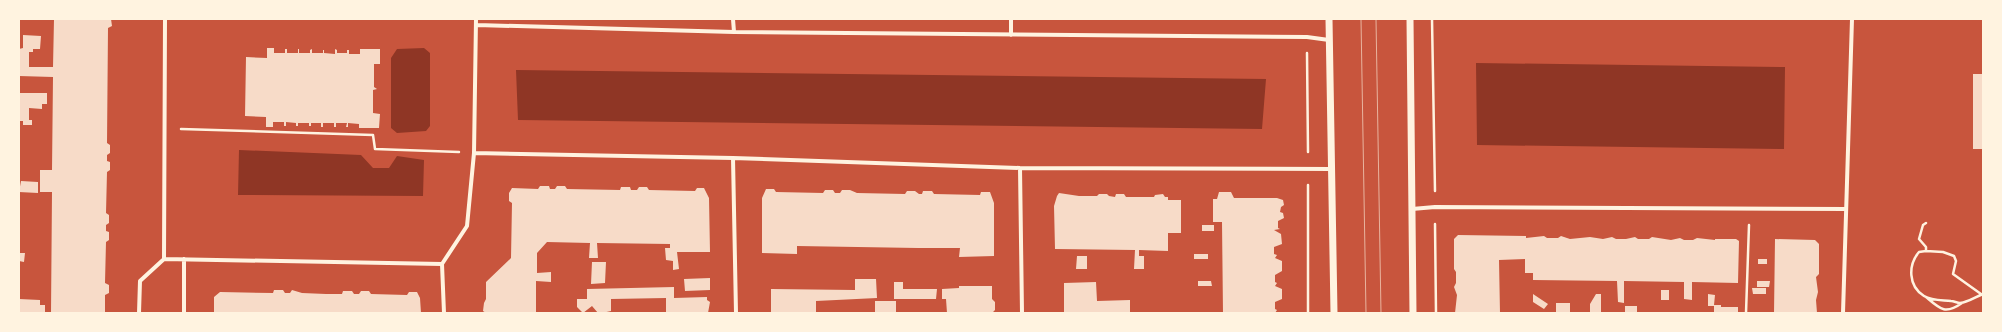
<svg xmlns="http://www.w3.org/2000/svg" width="2002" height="332" viewBox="0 0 2002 332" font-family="Cabin,sans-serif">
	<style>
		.water { fill: #8f3625 }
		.building { fill: #f7dbc8 }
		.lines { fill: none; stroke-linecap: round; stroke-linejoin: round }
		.path { stroke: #fff3e0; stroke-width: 2.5 }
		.minor { stroke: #fff3e0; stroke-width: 4 }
		.tertiary { stroke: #fff3e0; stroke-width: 7 }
		.tram { stroke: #e9b49f; stroke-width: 1 }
	</style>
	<rect width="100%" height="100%" fill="#c8553d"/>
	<path class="water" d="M424 48 430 53V126L426 131 397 133 391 128V58L397 49Z
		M1476 63 1785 67 1784 149 1477 145Z
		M516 70 1266 79 1262 129 518 120Z
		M239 150 361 155 373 168H389L397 156 424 160 423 196 238 195Z"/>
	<path class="building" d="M54 19H111L112 26 108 28 107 143 110 145V153L107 155V161L110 162V170L107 172 106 213 109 215V223L106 225V231L109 232V240L106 242 105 283 109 285V293L105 295V313H51L52 192H40V170H52L53 77 19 76V49L23 48V35L41 36 40 49H33V52H29V67H53Z
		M267 48H274V53H285V49H287V53H298V49H299V53H310V50L312 49V53H323V50H324V53L335 54V49L337 50V53H347V50H349V54H360V49H380V64H374V87L377 89 373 90V113L380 114 379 128H359V124L348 123V127H346L347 123H336V127H334V123H323V127H321V123H311V126H309V123H298V126H296V123L286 122V126H284V122H273V127H266V117L245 116 246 57 267 58Z
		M1973 74H1983V149H1973Z
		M19 93H47V104H42V109L29 108V120H32V125H23V121H19Z
		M21 181 38 182V193L19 192Z
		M540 186H549L550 189H555L557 186H565L567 189 620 190 621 187H630L631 190H637L639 187H647L649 190 695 191 697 188H704L709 198 710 252H677L679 269 673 270V261L666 260 665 248H670V244L597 243 598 258H589L590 243 547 242 537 253V273L551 272V282L536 281V313H486L483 311 484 303 486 299V282L511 258 512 203 509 201V193L512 188 538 189Z
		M766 189H774L776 192 823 193 825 190H833L835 193H840L842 190H850L857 193 905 194 907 191H915L919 194H922L923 191H932L934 194 980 195 981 192H990L994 203V256L959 257 960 248H918L797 246V254L762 253V198Z
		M1219 192H1231L1234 198H1277L1283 200 1284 205 1281 207 1280 212 1283 213 1284 218 1278 221V228L1280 229 1274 230 1281 234 1282 244 1274 247V254L1277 255 1275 258 1282 261V271L1275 275V282L1277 283 1275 286 1282 289V299L1275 302V309L1277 310 1275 313H1223L1222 222H1213V199H1217Z
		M1059 193 1079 196H1097L1099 194H1107L1109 196 1115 197 1116 194H1124L1126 197H1154L1155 195 1163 194 1165 197H1168V200H1181V233H1168V251L1139 250V256H1144V269H1134L1135 250 1055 249 1054 206 1057 196Z
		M1202 225H1214V231H1202Z
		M1458 235 1526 236V238L1544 236 1547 238H1558L1561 236 1570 239 1590 237 1603 239 1612 237 1616 239H1626L1635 237 1638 239H1649L1652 237 1671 240 1680 238 1684 240H1693L1697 238 1715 240V239H1736L1739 241 1738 283 1692 282V300L1684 299V282L1624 281V303L1618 302 1617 281 1533 280V273H1525V259L1499 260 1500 313H1455L1457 295 1454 287 1456 283V272L1454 269V239Z
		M1775 239 1815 240 1819 244V274L1816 277 1818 292 1816 300 1817 313H1774Z
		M19 253H25L24 262 19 261Z
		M1194 254H1208V259H1194Z
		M1077 256H1087V269H1076Z
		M1758 259H1767V264H1758Z
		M592 262H606L605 283 591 284Z
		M710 278V290L685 291 684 279Z
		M855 279H876L877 298 816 301V313H771V289L855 290Z
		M1198 281H1211L1212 286H1198Z
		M1757 281H1770L1769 287H1757Z
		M894 282H903V289H937L936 299H894Z
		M1096 282 1097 301 1130 300V313L1064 312V283Z
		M959 286H992V299L995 302V310L992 313H947L946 299H942V289L959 288Z
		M674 287V298L707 297V300L710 302 708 313H666V298L611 299V311L602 313H598L592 306 583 313 577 307V299H587V289Z
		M1752 288H1766V294H1753Z
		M274 290H283L285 293H290L292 290 302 293 326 294H342L343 291H352L354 294H359L361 291H369L371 294 407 295 409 292H417L420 298 421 313H214V297L220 292 273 293Z
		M1661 290H1669V300H1661Z
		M1533 294 1548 304 1544 309 1533 302Z
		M1596 294H1601V313H1590V304Z
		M1708 294 1715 295 1714 305H1721V307H1738V312L1714 313V306H1708Z
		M19 299 40 300V305H45V313H19Z
		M875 301H896V313H875Z
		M1556 303H1570V313H1556Z
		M1625 306H1637V313H1625Z"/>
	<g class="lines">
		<path class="path" d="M1432 19 1435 191
			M1307 53 1308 152
			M181 129 373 135 375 149 459 152
			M1926 223 1923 225 1919 239 1926 247V251L1919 252C1908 265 1908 286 1924 296 1932 301 1942 300 1951 301 1954 301 1957 303 1960 303 1969 302 1975 297 1983 294
			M1435 224 1436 313
			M1926 251 1943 252 1954 256 1956 261 1953 274 1981 294
			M1926 297C1940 309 1945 315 1962 303
			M1308 313V185
			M1746 313 1749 225"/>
		<path class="minor" d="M733 19 734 32
			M1011 19V35
			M477 25 734 32 1307 37 1329 40
			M474 153 733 158 1020 168 1332 169
			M733 158 736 313
			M1020 168 1022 313
			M1412 209 1435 207 1846 209
			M164 259 442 264
			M164 259 165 19
			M442 264 467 226 474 153 476 19
			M442 264 444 313
			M139 313 140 281 164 259
			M184 313V259
			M1843 313 1852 19"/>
		<path class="tertiary" d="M1329 19 1334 313
			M1410 19 1413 313"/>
		<path class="tram" d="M1361 19 1366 313
			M1376 19 1381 313"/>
	</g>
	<rect width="2002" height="332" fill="none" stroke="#fff3e0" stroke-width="40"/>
</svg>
